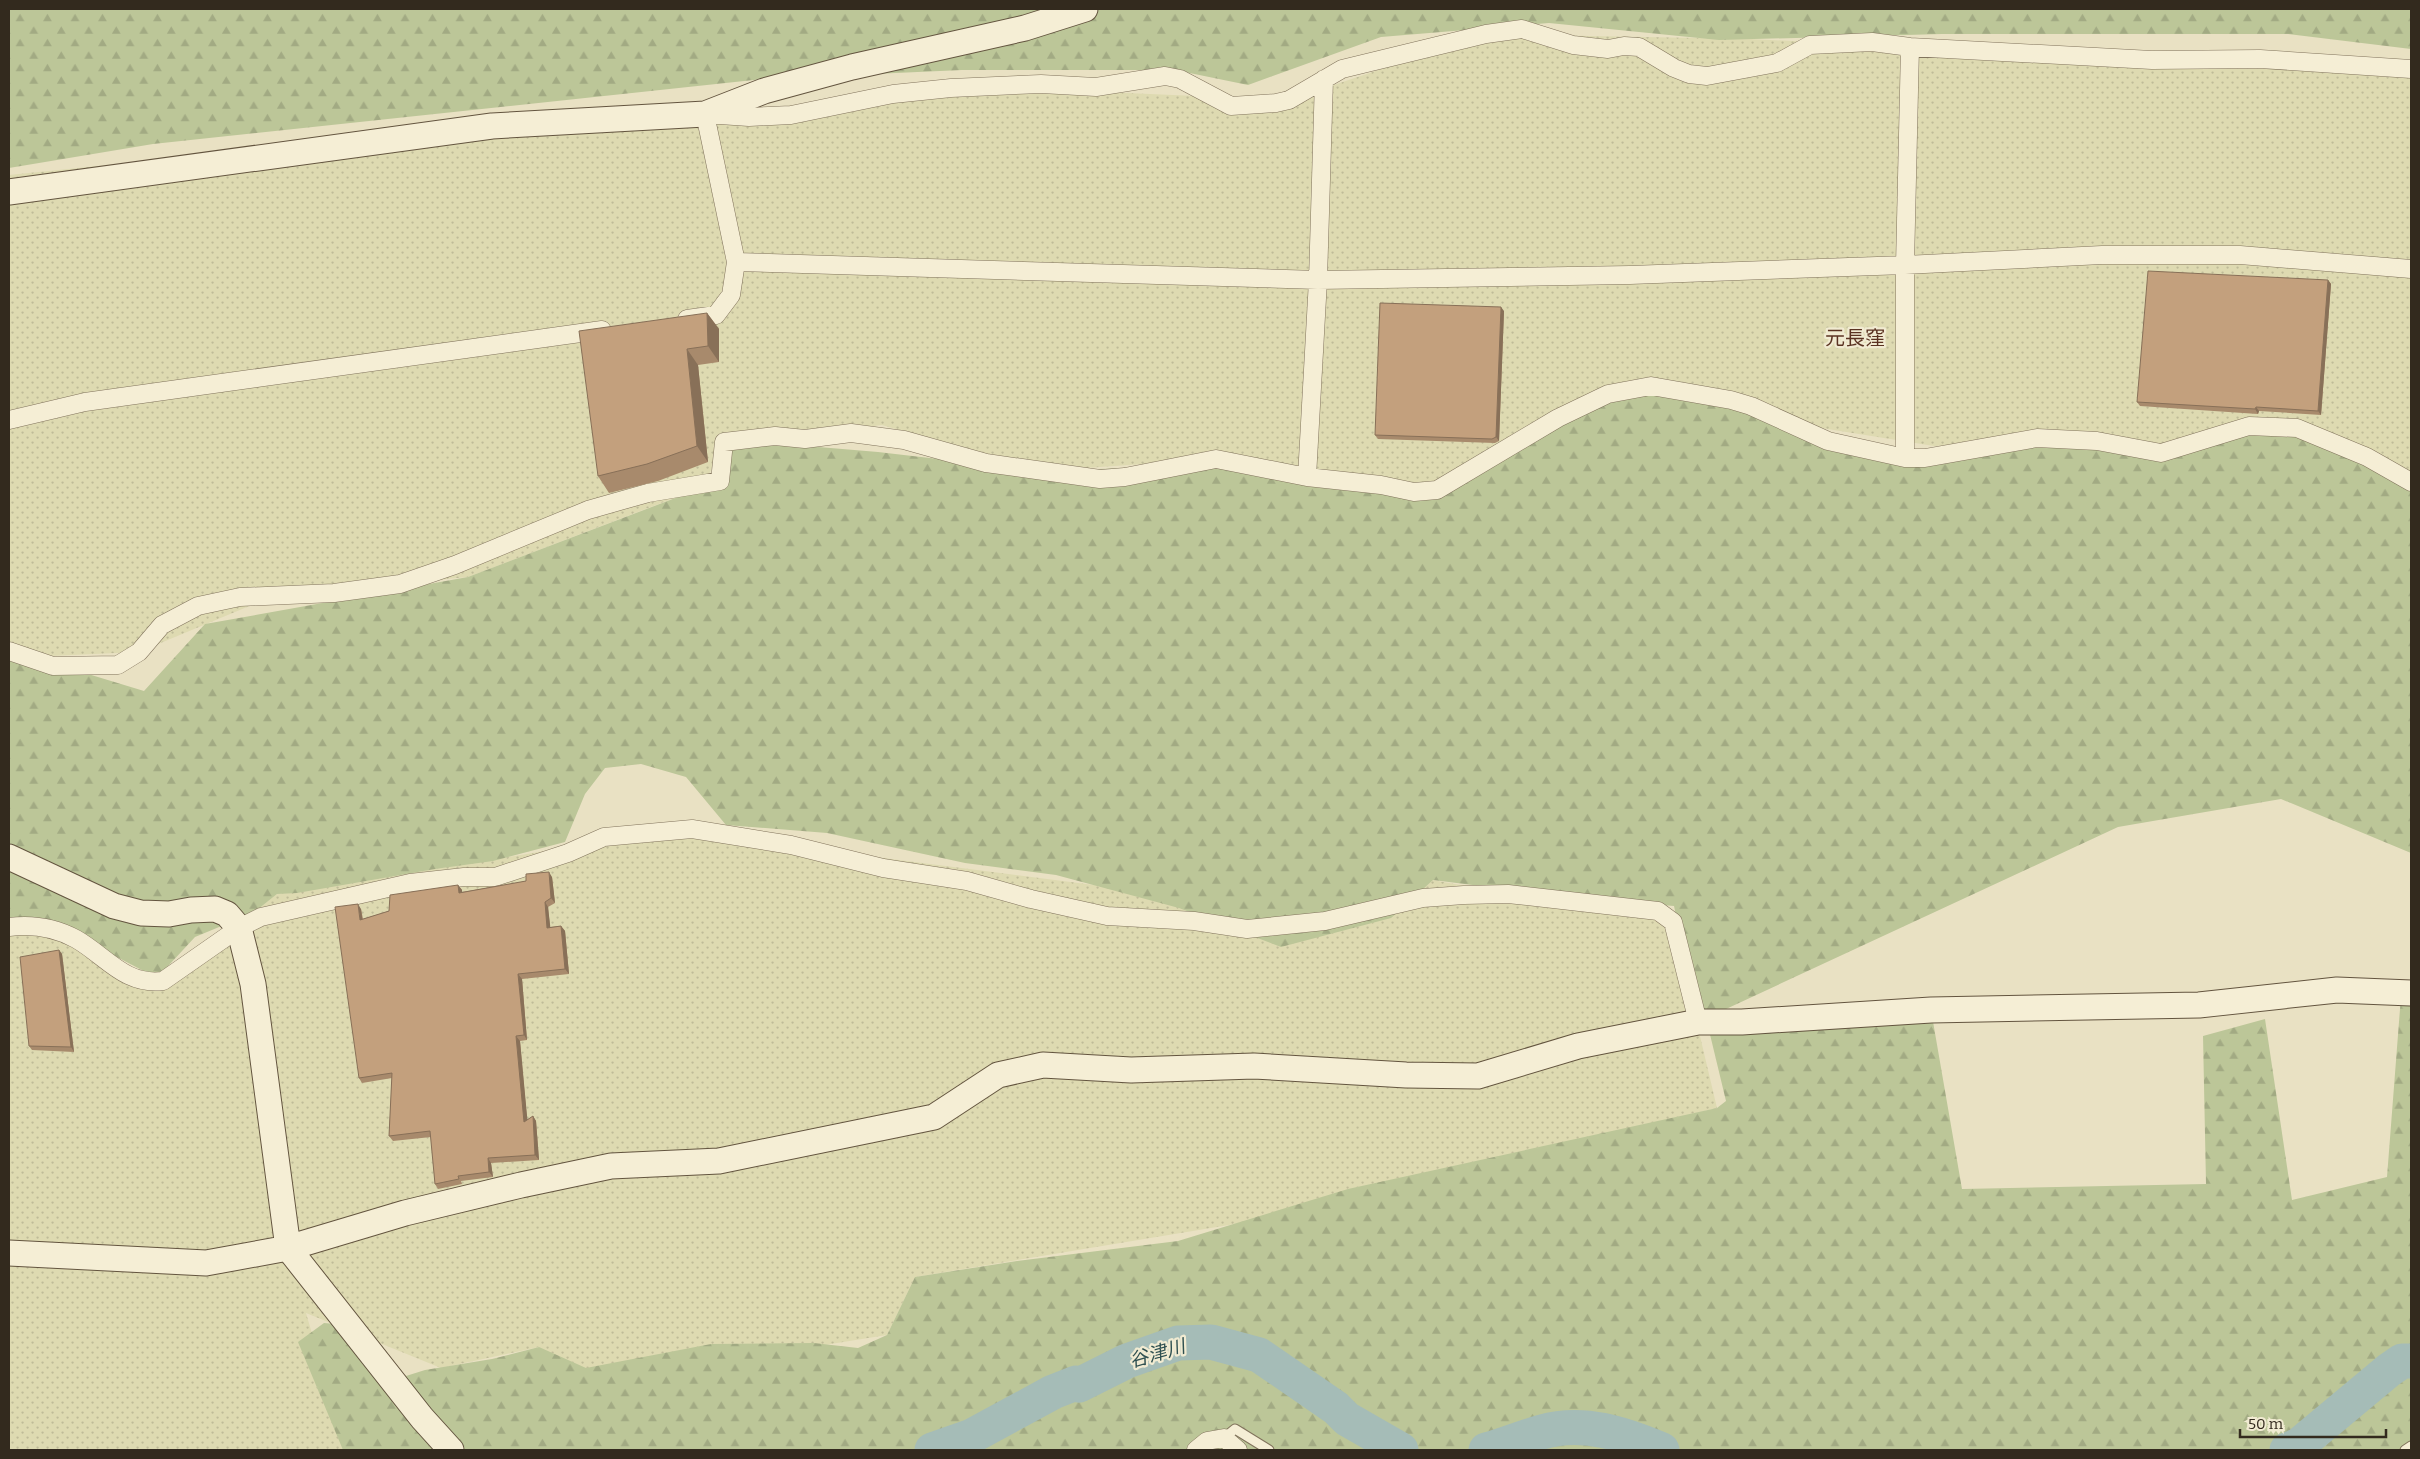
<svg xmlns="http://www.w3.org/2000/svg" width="2420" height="1459" viewBox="0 0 2420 1459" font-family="Bitter,'Noto Sans JP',serif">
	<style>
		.farmland { fill: url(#farmland-dots) }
		.forest { fill: url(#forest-firs) }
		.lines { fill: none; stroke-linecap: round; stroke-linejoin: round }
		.river { stroke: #a5bcb7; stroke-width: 35 }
		.lane-casing { stroke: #81735c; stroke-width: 11 }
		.street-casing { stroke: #81735c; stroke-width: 19 }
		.secondary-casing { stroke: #63543f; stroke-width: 27 }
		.lane { stroke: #f5eed5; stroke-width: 9 }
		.street { stroke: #f5eed5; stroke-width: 18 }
		.secondary { stroke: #f5eed5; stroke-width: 25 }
		.wall { fill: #a88a6c }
		.shaded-wall { fill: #887058 }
		.building { fill: #c3a07d; stroke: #887058 }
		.labels { text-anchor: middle; stroke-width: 4.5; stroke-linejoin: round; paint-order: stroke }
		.water-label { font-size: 19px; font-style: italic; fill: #2f5051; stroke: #f1ebd2 }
		.quarter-label { font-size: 20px; fill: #5b3322; stroke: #f1ebd2 }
	</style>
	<defs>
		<pattern id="farmland-dots" width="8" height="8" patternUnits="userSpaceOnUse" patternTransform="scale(1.25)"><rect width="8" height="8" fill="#dedab1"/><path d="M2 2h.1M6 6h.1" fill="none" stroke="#bfbb98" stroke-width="1.8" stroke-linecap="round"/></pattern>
		<pattern id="forest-firs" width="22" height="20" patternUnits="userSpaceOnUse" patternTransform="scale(1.25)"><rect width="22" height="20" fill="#bcc698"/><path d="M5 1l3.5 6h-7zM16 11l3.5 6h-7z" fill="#a2aa83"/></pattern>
	</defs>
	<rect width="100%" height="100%" fill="#e9e1c3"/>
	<path class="farmland" d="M1486 34 1751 39 1910 47 2411 62V485L2054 439 1934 446 1790 423 1414 492 1216 459 1042 471 882 425 724 442 703 487 468 577 276 595 139 652 27 657 9 651V175L492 126 705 114 984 87 1289 100Z
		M671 831 1094 885 1432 880 1673 922 1717 1108 1235 1224 915 1277 887 1335 564 1387 539 1347 441 1368 306 1313 346 1450H9V925L42 926 163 981 277 894Z"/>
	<path class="forest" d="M9 9H2411V49L2288 34H1942L1719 40 1549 23 1381 37 1248 85 1175 70H962L763 79 153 144 9 168Z
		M1651 386 1905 458 2054 439 2161 453 2261 427 2359 454 2411 483V853L2281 799 2118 827 1698 1022 1674 906 1585 899 1433 880 1391 918 1281 947 1179 908 1056 875 965 863 827 833 726 825 686 777 641 764 605 768 585 794 565 842 493 861 435 869 297 893 277 894 253 913 195 937 157 978 52 923 9 927V650L144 691 205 624 468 577 720 481 735 440 878 452 1042 471 1212 465 1414 497 1558 418Z
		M2401 996 2411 997V1450H343L298 1342 324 1323 335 1324 406 1376 425 1370 492 1359 539 1347 586 1368 711 1344 814 1343 858 1348 887 1335 915 1277 1017 1261 1178 1241 1348 1189 1717 1108 1726 1101 1707 1022 1931 1010 1962 1189 2206 1184 2203 1036 2265 1019 2292 1200 2387 1177Z"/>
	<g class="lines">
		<path class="river" d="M932 1450 972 1436 1053 1392 1076 1383 1079 1385 1127 1361 1178 1343 1211 1342 1259 1355 1336 1408 1347 1419 1401 1450
			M1486 1450C1505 1445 1523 1437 1542 1432 1584 1420 1624 1434 1662 1450
			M2287 1450 2299 1445 2389 1370 2402 1361H2411"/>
		<defs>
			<path id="lane" d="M1224 1438 1235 1429 1269 1450
				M2405 1450 2411 1446"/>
			<path id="street" d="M736 262 1318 280 1630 275 1905 265 2102 255H2240L2411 269
				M687 319 716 315 731 295 736 262 705 114 749 117 791 115 893 94 951 88 1041 84 1096 87 1165 76 1180 79 1231 106 1276 103 1289 100 1342 69 1486 34 1522 29 1573 45 1608 49 1624 46 1639 47 1674 68 1689 74 1707 76 1777 63 1810 45 1872 42 1910 47 2152 60 2260 59 2411 69
				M9 420 85 402 602 330
				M1905 458V265L1910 47
				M1307 477 1318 280 1324 79
				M9 651 53 666 118 665 139 652 162 625 198 606 240 597 334 593 400 584 455 565 588 510 648 493 720 481 724 442 775 436 805 439 851 433 904 440 986 463 1100 479 1125 477 1216 459 1307 477 1381 485 1414 492 1437 490 1558 418 1608 394 1651 386 1731 400 1751 406 1828 441 1905 458H1925L2037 438 2097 441 2161 453 2249 426 2297 428 2367 457 2411 482
				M9 927C33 924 54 927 76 939 106 956 125 986 163 981L239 928 261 917 410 883 464 877H495L568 853 604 837 692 829 791 845 883 868 967 881 1031 899 1107 916 1194 921 1247 929 1325 921 1423 898 1464 895 1508 894 1658 911 1673 922 1698 1022
				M1196 1450 1207 1441 1224 1438 1238 1450"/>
			<path id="secondary" d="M9 192 492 126 705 114 764 91 852 67 1025 28 1085 9
				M9 857 114 906 141 913 169 914 191 910 215 909 227 914 239 928 253 984 288 1248 422 1418 451 1450
				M9 1253 206 1263 288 1248 405 1213 521 1185 611 1166 719 1161 934 1117 998 1075 1043 1065 1131 1070 1254 1066 1406 1075 1478 1076 1578 1046 1698 1022H1742L1931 1010 2199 1005 2337 990 2411 993"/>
		</defs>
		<use href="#lane" class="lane-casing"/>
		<use href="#street" class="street-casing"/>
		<use href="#secondary" class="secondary-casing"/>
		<use href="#lane" class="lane"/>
		<use href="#street" class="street"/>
		<use href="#secondary" class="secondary"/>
	</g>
	<path class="wall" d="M2328 280 2331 284 2321 415 2259 411 2258 414 2140 406 2137 402Z
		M1504 311 1499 441 1495 443 1378 439 1375 435Z
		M707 313 719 329V362L698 365 708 462 658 481 609 493 598 476Z
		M552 877 555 903 548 907 550 927 561 926 565 931 569 974 522 979 527 1040 520 1041 527 1120 533 1116 536 1121 539 1160 491 1163 493 1177 461 1181 462 1184 438 1189 435 1184 431 1137 393 1141 389 1136 392 1078 362 1083 359 1078 361 909 363 919 389 911 458 885 462 890V892Z
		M59 950 62 954 74 1052 32 1050 29 1046Z"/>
	<path class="shaded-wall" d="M2328 280 2331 284 2321 415 2318 411Z
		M1501 307 1504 311 1499 441 1496 437Z
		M707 313 719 329V362L708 346Z
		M687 349 698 365 708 462 697 446Z
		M2256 407 2259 411 2258 414 2255 409Z
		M549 872 552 877 555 903 551 898Z
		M458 885 462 890V898L459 893Z
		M545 902 548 907 551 933 547 928Z
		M358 904 361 909 363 925 360 920Z
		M561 926 565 931 569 974 565 969Z
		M59 950 62 954 74 1052 71 1047Z
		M518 974 522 979 527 1040 524 1035Z
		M516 1036 520 1041 528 1126 524 1122Z
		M533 1116 536 1121 539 1160 535 1155Z
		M488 1158 491 1163 493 1177 489 1172Z"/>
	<path class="building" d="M2148 271 2328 280 2318 411 2256 407 2255 409 2137 402Z
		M1380 303 1501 307 1496 437 1492 439 1375 435Z
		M707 313 708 346 687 349 697 446 647 464 598 476 579 331Z
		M549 872 551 898 545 902 547 928 561 926 565 969 518 974 524 1035 516 1036 524 1122 533 1116 535 1155 488 1158 489 1172 458 1176 459 1179 435 1184 430 1131 389 1136 392 1073 359 1078 335 907 358 904 360 920 389 911 390 895 458 885 459 893 526 881V874Z
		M59 950 71 1047 29 1046 20 957Z"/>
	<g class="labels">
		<g class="water-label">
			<text transform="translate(1157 1353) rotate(-16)" y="7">谷津川</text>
		</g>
		<g class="quarter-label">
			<text x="1855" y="345">元長窪</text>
		</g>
	</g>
	<rect width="2420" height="1459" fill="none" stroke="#332a1e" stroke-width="20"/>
	<path d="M2240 1429v8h146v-8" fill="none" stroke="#332a1e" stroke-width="2.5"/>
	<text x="2248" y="1429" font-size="15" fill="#332a1e" stroke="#f1ebd2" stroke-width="4" paint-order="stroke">50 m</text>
</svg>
